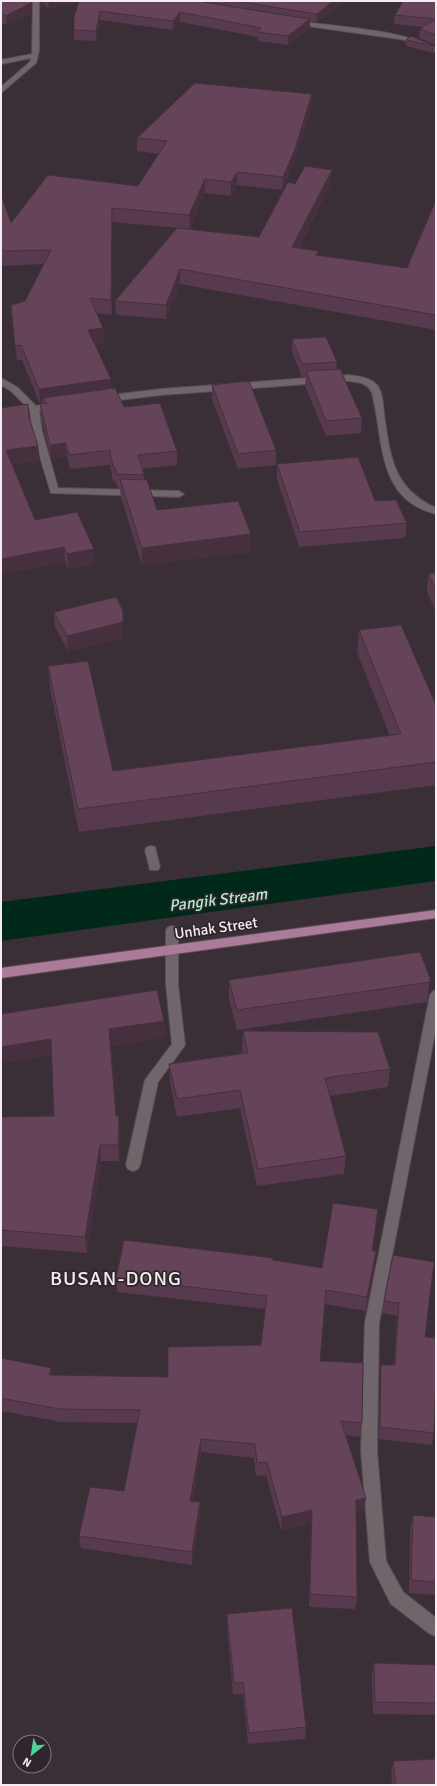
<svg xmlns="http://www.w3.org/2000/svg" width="437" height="1786" viewBox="0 0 437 1786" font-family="Signika,sans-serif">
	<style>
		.water { fill: #002919 }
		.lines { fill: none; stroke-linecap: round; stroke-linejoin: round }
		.minor-casing { stroke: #584e54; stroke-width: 2 }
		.major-casing { stroke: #584e54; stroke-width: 2 }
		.minor { fill: #71656c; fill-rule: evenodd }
		.major { fill: #ac7b9a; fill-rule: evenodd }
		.wall { fill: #573a4d }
		.shaded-wall { fill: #47303e }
		.building { fill: #654459; stroke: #47303e }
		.labels { text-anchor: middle; stroke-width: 3.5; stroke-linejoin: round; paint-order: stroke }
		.street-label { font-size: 15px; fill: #f3ecf0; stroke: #30252c }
		.water-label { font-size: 16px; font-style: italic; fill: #a9eeca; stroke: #30252c }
		.near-quarter-label { font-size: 20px; letter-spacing: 1px; fill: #f3ecf0; stroke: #30252c }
	</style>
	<rect width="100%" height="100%" fill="#3a2f36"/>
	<path class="water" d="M436 846V881L1 941V902Z"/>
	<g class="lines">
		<defs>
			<path id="minor" d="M33 1H39V51L36 63 1 93V87L30 62 31 58 1 64V60L32 54Z
				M295 21C339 27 397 29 436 48V52L415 42 399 39 293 24 292 23Z
				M348 375C357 376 370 377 377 385 383 392 383 405 384 414 390 456 393 489 436 508V514C376 499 384 440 372 393 368 383 358 382 348 381L161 395 103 402 99 399 103 396 161 389Z
				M1 378 17 387 36 406 55 403 59 406 55 409 39 411 42 431 58 488 179 491 184 494 179 497 51 493 32 431 30 410 11 391 1 385Z
				M151 846 155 847 160 867 158 870H150L145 850 147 847Z
				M172 926 176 927 178 930V984L185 1045 158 1082 140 1165 138 1169 133 1171 128 1169 126 1165 145 1080 172 1044 166 984V930L168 927Z
				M436 990V1028L379 1323 377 1451 386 1561 403 1592 436 1618V1636L430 1634 391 1604 370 1562 361 1451 365 1323 430 995 432 992Z"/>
			<path id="major" d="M436 910V918L1 978V968Z"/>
		</defs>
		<use href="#minor" class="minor-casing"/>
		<use href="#major" class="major-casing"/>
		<use href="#minor" class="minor"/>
		<use href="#major" class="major"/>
	</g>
	<path class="wall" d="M1 1H32L31 13 7 25 1 23Z
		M40 1H344L316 23 310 22V28L288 45 258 41V37L180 22 173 30 100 20 96 41 74 40V30L79 2 49 9 45 6 40 8Z
		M436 1V45L419 38 420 29 423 27 394 24 395 15Z
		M406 40 435 46 434 53 406 46Z
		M312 107 294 163 282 190 237 185 231 196 205 193 190 229 112 222V315L96 313 103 328 104 342 94 344 111 389 124 407 177 451V465L142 469 144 475V480L157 510 251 552 142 565 121 497 120 489 118 488 115 481H113L110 465 70 469 67 457 51 459 41 417 40 404 22 360H17L12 319 25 301 44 264 1 266V195L11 223 138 186 159 154 137 151V138Z
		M331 183 299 248 318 251V256L407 268 436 200V330L180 284 166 319 116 315 115 301 177 228 259 237 295 184Z
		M292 339 337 362 336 369 362 418 361 433 326 436 305 386 306 377H302L292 352Z
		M212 385 276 450V465L238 469 212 399Z
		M1 408 29 417 38 446 40 461 12 464 35 520 95 564 68 569 65 562 1 574Z
		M277 464 375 501 407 523 405 538 299 547 277 479Z
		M436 573V612L427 592 428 574Z
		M123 611V638L68 651 55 627 54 612Z
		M359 630 436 705V785L79 832 50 688 48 666 113 771 390 736 357 652Z
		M430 978 427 1002 237 1030 229 1000V980Z
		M164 1021 165 1037 111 1046 116 1116 120 1132 119 1161H101L87 1253 1 1246V1117L54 1116 52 1055 1 1063Z
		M243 1031 390 1069 388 1087 330 1096 346 1156 344 1174 257 1186 240 1108 177 1117 170 1082 169 1064 243 1053 242 1049Z
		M376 1224 372 1251 375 1265 366 1311 325 1304 320 1361 362 1423 360 1437 345 1435 364 1510 356 1512 357 1597 355 1609 309 1607 311 1523 281 1530 266 1475 256 1476 254 1458 201 1452 193 1501 200 1515 192 1565 81 1548 79 1536 124 1491 137 1423 61 1422 1 1411V1358L51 1368 52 1375 168 1377 261 1345 265 1309 117 1292 116 1278 273 1260 322 1268Z
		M393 1255 425 1337 434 1433 432 1445 379 1439 380 1377 381 1365H394L397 1316 382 1313 384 1301Z
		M413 1515 436 1517V1595L409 1593 410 1528Z
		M227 1614 306 1727 305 1739 248 1744 243 1694 233 1695 227 1626Z
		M374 1663 436 1665V1715L373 1714 372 1675Z
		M393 1761 436 1785H392L391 1772Z"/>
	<path class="shaded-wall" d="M31 1H32L31 13 7 25 6 16Z
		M40 1H45V6L40 8Z
		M48 1H82L49 9Z
		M333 1H344L316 23 317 14Z
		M100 11V20L96 41V31Z
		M180 12V22L173 30V21Z
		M310 19V28L288 45V36Z
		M312 94V107L294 163 282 190 283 177Z
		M332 170 331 183 292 261V247Z
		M237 172V185L231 196V182Z
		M205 179V193L190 229 189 215Z
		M112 208V315L111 300Z
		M180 269V284L166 319V305Z
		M103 328 104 342 89 344 88 330Z
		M111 379 112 394 43 398V404H40L39 389Z
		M66 443 67 457 51 459 50 445Z
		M38 446 40 461 7 465 6 450Z
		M251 534V552L142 565V548Z
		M64 547 65 562 1 574V559Z
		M94 549 95 564 68 569 67 554Z
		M123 611V638L68 651 67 636Z
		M164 1021 165 1037 110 1046 109 1029Z
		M51 1039 53 1055 1 1063V1047Z
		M119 1116 120 1132 119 1161 118 1145Z
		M100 1145 101 1161 87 1253 85 1237Z
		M376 1251 375 1265 366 1311 367 1297Z
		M51 1368 53 1382 49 1375Z
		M201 1439V1452L191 1514 190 1501Z
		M366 1498 364 1510 355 1513 356 1500Z
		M200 1502V1515L192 1565V1552Z
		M312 1510 311 1523 281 1530 282 1517Z"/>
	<path class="building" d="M1 1H31V3L6 16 1 14Z
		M79 1H200L209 3 310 19 288 36 258 32 261 28 180 12 173 21 100 11 96 31 74 30V17Z
		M237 1H333L317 14 254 4Z
		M403 1H436V19L395 15Z
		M436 19V35L420 29Z
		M411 36 435 46 406 40Z
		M195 83 312 94 295 149 283 177 237 172 231 182 205 179 189 215 112 208 111 300 90 298 103 328 88 330 111 379 39 389 21 345 15 346 11 305 25 301 51 250 1 251V195L11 223 48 175 138 186 167 141 137 138Z
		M305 166 332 170 292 247 318 251 316 255 407 268 436 200V315L180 269 166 305 115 301 177 228 259 237 288 182 295 184Z
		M326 337 337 362 302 364 292 339Z
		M340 369 362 418 326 421 306 371Z
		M249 381 276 450 238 454 212 385Z
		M115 388 124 407 160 403 177 451 138 455 144 475 117 474 115 467H113L110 450 69 455 66 443 50 445 40 403 48 404 43 398Z
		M28 404 29 417 38 446 6 450 35 520 77 512 94 549 67 554 64 547 1 559V408Z
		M358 457 375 501 396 500 407 523 300 532 277 464Z
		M120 479 147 480 157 510 238 501 251 534 142 548Z
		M436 573V590L428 574Z
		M116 597 123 611V622L67 636 54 612Z
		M401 625 436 705V762L78 809 48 666 88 661 113 771 401 734 359 630Z
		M420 952 430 978V982L237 1010 229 980Z
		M157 990 164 1021 109 1029 116 1116H119L118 1145H100L85 1237 1 1230V1117L54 1116 51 1039 1 1047V1014Z
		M243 1031 378 1032 390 1069 325 1078 346 1156 258 1169 240 1090 177 1099 169 1064 248 1053Z
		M333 1203 378 1209 372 1251H376L367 1297 326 1290 320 1361 363 1363 362 1423 341 1421 366 1498 356 1500 357 1597 310 1594 312 1510 282 1517 267 1462 257 1463 255 1444 201 1439 190 1501 200 1502 192 1552 79 1536 90 1487 124 1491 140 1410 59 1409 1 1398V1358L51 1368 49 1375 168 1377V1347L261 1345 267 1296 116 1278 124 1240 273 1258V1260L322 1268Z
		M393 1255 434 1262 425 1337 436 1338V1376L434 1433 380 1427 381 1365H395L399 1303 384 1301Z
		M413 1515 436 1517V1582L411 1580Z
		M292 1608 306 1727 249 1733 243 1682 234 1683 227 1614Z
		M374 1663 436 1665V1703L375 1702Z
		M436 1759V1785H396L393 1761Z"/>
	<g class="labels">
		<g class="street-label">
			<text transform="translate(216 928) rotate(-8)" y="5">Unhak Street</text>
		</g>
		<g class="water-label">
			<text transform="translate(218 899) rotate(-7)" y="6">Pangik Stream</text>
		</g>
		<g class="near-quarter-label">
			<text x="116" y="1285">BUSAN-DONG</text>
		</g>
	</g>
	<rect width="437" height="1786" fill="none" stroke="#f3ecf0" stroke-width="4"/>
	<g transform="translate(32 1754) rotate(210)"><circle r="19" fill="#30252c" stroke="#7e757a"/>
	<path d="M0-3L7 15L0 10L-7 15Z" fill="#4dd39a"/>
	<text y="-6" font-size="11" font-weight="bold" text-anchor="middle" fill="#f3ecf0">N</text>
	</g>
</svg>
